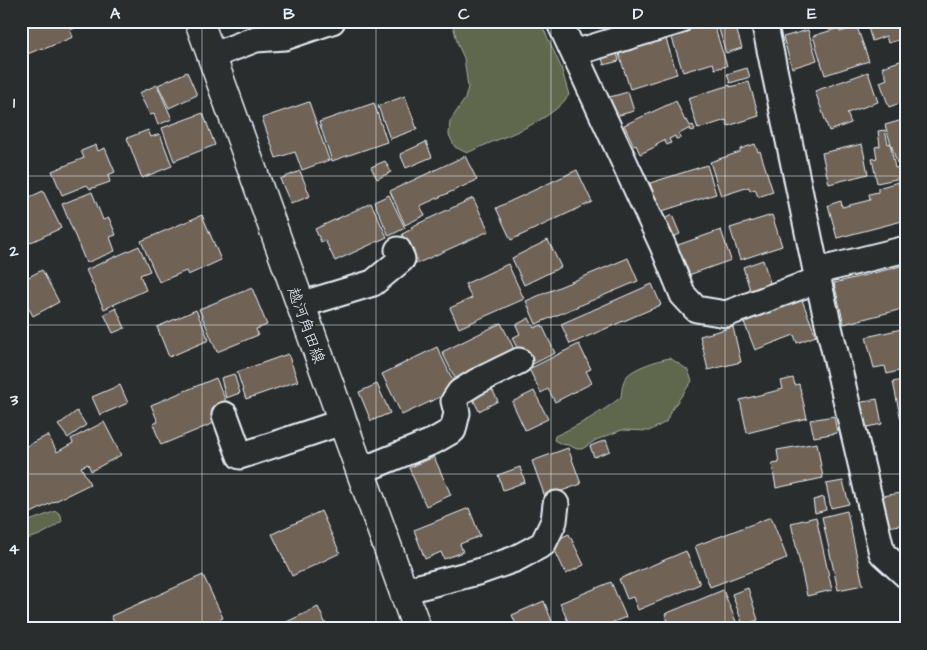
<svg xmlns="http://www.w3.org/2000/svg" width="927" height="650" viewBox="0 0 927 650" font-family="'Architects Daughter','Klee One',sans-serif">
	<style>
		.green { fill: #5e674d; stroke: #a3aca2 }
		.building { fill: #6f6356; stroke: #e8f1f8 }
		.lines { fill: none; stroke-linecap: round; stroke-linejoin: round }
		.minor-casing { stroke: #e8f1f8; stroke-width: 29 }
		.major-casing { stroke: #e8f1f8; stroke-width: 31 }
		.minor { stroke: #2a2d2e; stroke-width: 25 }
		.major { stroke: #2a2d2e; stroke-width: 28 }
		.grid { fill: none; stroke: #e8f1f8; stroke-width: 1; stroke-opacity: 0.55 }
		.labels { text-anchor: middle; stroke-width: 4; stroke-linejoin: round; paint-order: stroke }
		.street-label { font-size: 16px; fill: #e8f1f8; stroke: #2a2d2e }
		.neatline { fill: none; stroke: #e8f1f8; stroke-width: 2 }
		.grid-label { font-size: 16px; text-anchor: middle; font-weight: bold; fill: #e8f1f8 }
	</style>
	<rect width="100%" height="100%" fill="#2a2d2e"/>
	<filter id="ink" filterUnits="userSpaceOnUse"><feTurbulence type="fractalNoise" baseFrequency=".02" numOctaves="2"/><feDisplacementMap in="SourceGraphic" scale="10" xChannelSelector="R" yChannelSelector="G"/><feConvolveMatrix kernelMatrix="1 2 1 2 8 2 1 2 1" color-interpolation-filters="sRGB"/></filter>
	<g filter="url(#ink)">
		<path class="green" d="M452 21H540L561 67 569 95C565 100 561 105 556 109 530 130 496 139 467 153L455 147 449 135 450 121 465 99 468 87 464 58 458 45Z
			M670 358 688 370 692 381 670 412 666 422 649 431 622 430 596 440 582 449H577L568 445 561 444 554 440 555 436C579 425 601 413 621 397 622 390 622 383 626 377 633 368 658 360 670 358Z
			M56 511 61 515 62 521C50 530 37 539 21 539V524Z"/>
		<path class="building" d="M21 21H90V22L70 30 73 37 44 49 42 48 25 55 21 48Z
			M734 21 742 48 726 53 718 26Z
			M866 21H906V38L888 43 886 36 872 41Z
			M713 22 727 66 715 69 713 63 683 72 671 35Z
			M857 27 869 61 825 75 813 36 839 28 840 32Z
			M808 30 817 60 792 68 783 37Z
			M666 39 677 74 630 89 619 54Z
			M616 48 619 61 604 65 600 52Z
			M906 59V101L889 107 880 82 887 79 882 67Z
			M747 68 750 77 730 83 727 74Z
			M187 72 197 95 169 108 158 85Z
			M868 72 878 102 847 113 851 123 829 131 815 91Z
			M749 82 759 116 728 126 726 120 698 129 688 98 730 85V87Z
			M157 85 172 119 158 125 154 114 150 115 139 93Z
			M628 92 634 111 612 117 606 98Z
			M405 96 417 129 390 139 378 106Z
			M676 101 685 121 687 120 690 126 693 125 695 130 691 131 690 128 679 134 681 138 676 139 675 136 669 139 671 143 667 145 664 140 656 144 657 146 640 154 636 145 634 146 624 125Z
			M309 102 329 160 302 170 295 152 276 158 262 118Z
			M374 103 387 142 332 161 319 122Z
			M203 113 215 145 174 161 162 128Z
			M906 119V160L897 163 885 125Z
			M148 130 151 137 160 134 172 166 142 178 127 138Z
			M885 130 888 144 890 143 895 168 906 166V177L877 183 872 159 877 158 875 147 880 146 878 131Z
			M426 142 432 157 406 168 400 154Z
			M755 144 758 152 760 151 773 192 758 197 755 189 750 191 749 187 721 196 710 162 740 152V149Z
			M862 144 868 174 829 184 822 153Z
			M96 145 98 151 105 148 115 172 108 175 110 182 90 189 87 185 62 195 52 171 84 158 81 151Z
			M465 156 477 180 420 206 425 215 405 225 390 191Z
			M385 161 391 172 377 179 371 167Z
			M707 165 716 194 659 212 650 183Z
			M577 170 592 202 511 240 496 208Z
			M300 171 310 196 291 204 280 179Z
			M906 181V205L900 183Z
			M898 182 906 211V220L837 238 828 205 841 201 842 207 870 200 869 194 878 192V188Z
			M43 191 61 228 25 245 22 239H21V201Z
			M92 192 103 220 109 218 116 235 110 237 115 251 86 263 62 204Z
			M389 195 405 228 389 236 374 202Z
			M473 198 489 231 416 264 402 234 412 229 411 227Z
			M371 203 387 237 335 261 325 240 321 242 315 229Z
			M202 215 221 260 188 275 186 271 159 282 141 241Z
			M672 215 680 234 668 239 660 221Z
			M772 215 782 246 740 260 730 228Z
			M721 230 731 260 683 277 672 247Z
			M548 240 561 267 524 285 512 258Z
			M139 246 150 271 140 275 146 290 104 309 86 270Z
			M628 258 638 281 536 324 526 301Z
			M763 260 771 286 751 293 743 267Z
			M508 264 524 299 459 328 450 308 472 298 465 284Z
			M905 265 906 270V308L844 324 834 283Z
			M42 270 59 302 33 316 21 294V281Z
			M652 284 661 305 570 344 561 324Z
			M252 288 267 325 256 329 258 335 217 352 199 309Z
			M800 295 816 336 797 343 794 335 755 350 742 317Z
			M116 308 125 328 113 333 104 314Z
			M196 310 209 340 169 357 157 327Z
			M529 318 534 328 542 325 555 353 527 367 512 338 520 334 516 325Z
			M501 323 517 355 458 384 442 352Z
			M733 327 741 362 708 370 700 336Z
			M906 328V369L887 374 885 366 874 368 866 337Z
			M579 344 591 369 586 371 592 383 555 402 548 389 541 393 529 369Z
			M437 347 457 389 402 415 382 374Z
			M288 354 298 381 246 399 237 372Z
			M234 374 240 393 226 398 221 378Z
			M216 378 228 406 219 421 161 445 153 424 158 422 151 405Z
			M793 378 795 385 799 384 807 418 747 433 740 400 783 389 781 381Z
			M906 379V419L901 420 893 382Z
			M488 381 498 401 479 411 469 391Z
			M377 384 390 413 371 421 359 392Z
			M120 385 128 403 100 415 92 397Z
			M534 391 548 419 525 430 512 402Z
			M877 399 882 424 862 428 858 403Z
			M77 411 86 425 68 438 58 425Z
			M834 416 837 433 814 437 810 420Z
			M104 422 121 455 91 471 88 464 81 467 90 484 21 518V449L48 435 57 452 73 443 71 439Z
			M606 440 610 451 594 457 590 446Z
			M817 443 823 478 776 488 772 464 779 463 777 450Z
			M568 448 581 484 545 497 532 461Z
			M434 457 451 495 426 506 409 468Z
			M520 467 525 482 503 490 498 475Z
			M843 481 849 504 831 508 826 484Z
			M900 493 905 524 888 527 883 496Z
			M824 497 826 510 815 513 813 500Z
			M469 508 480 536 460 544 463 552 444 559 441 552 425 559 414 530Z
			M321 511 340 553 292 576 272 534Z
			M847 511 863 585 838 590 822 517Z
			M771 517 787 558 710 587 695 546Z
			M816 517 832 590 807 596 791 523Z
			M569 534 584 565 566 574 551 542Z
			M686 551 700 584 638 610 633 597 627 599 619 579Z
			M203 575 223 618 198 629H117L111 616Z
			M611 582 626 617 596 629H571L560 603Z
			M748 588 758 620 743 625 732 594Z
			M723 590 737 624 727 629H671L665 614Z
			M544 601 555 629H518L512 615Z
			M318 607 328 629H272Z
			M222 621 226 629H204Z"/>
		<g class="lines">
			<defs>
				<path id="minor" d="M559 21 663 246 683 295 696 309 726 314 818 280
					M764 21 818 280 882 553 906 575
					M574 53 679 21
					M211 56 256 39 285 37 332 21
					M817 271 906 249
					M300 305 373 283 402 259 398 250
					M225 415 240 456 342 422
					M360 471 434 441 453 430 457 413 454 401 460 392 476 382 519 361
					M403 591 478 572 515 559 543 544 554 521 556 504"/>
				<path id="major" d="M199 21 417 629"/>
			</defs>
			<use href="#minor" class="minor-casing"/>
			<use href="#major" class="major-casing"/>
			<use href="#minor" class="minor"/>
			<use href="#major" class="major"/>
		</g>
	</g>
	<path class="grid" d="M202 21V629M376 21V629M551 21V629M725 21V629M21 176H906M21 325H906M21 474H906"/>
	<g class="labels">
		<g class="street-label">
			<text transform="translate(307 325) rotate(70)" y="6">越河角田線</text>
		</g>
	</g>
	<rect width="927" height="650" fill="none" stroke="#2a2d2e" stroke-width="55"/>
	<rect x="28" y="28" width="872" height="594" class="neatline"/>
	<g class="grid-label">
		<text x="115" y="19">A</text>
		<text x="289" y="19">B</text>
		<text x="464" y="19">C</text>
		<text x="638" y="19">D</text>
		<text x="812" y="19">E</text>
		<text x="14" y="108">1</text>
		<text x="14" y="256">2</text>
		<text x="14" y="405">3</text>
		<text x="14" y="554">4</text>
	</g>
</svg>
